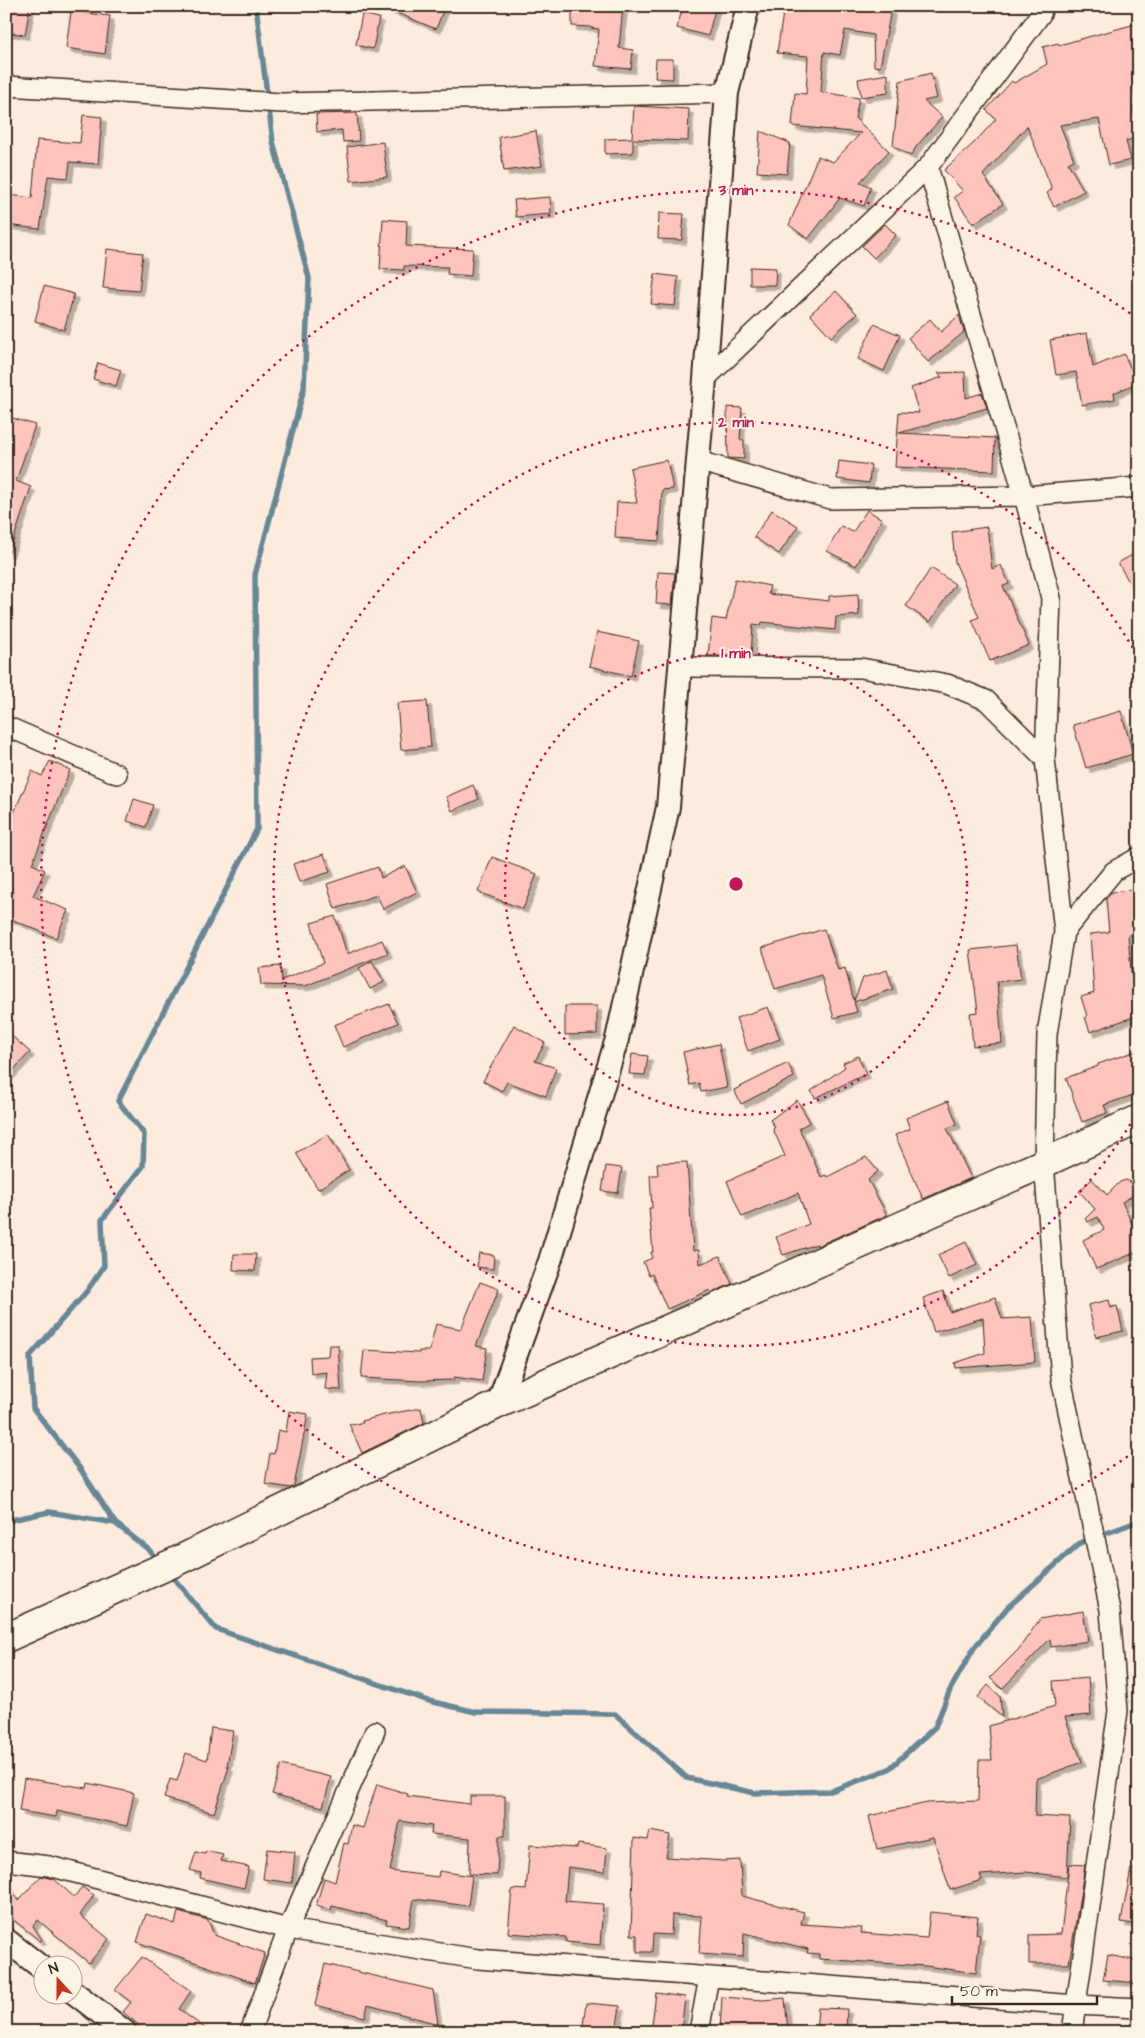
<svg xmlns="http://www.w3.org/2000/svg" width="1145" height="2038" viewBox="0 0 1145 2038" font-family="'Architects Daughter',sans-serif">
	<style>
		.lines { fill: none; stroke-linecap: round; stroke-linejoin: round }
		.stream { stroke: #678796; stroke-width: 5.5 }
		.building { fill: #ffc3bd; stroke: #3b2a1e; filter: url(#shadow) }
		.minor-casing { stroke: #3b2a1e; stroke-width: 22 }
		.tertiary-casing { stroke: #3b2a1e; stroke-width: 26 }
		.primary-casing { stroke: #3b2a1e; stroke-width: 31 }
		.minor { stroke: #fcf5e5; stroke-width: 19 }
		.tertiary { stroke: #fcf5e5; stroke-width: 22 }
		.primary { stroke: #fcf5e5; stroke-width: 28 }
		.ring { fill: none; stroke: #c2185b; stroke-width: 2.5; stroke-dasharray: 2.5 5 }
		.centre { fill: #c2185b; stroke: #fcf5e5; stroke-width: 2.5 }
		.ring-label { font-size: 15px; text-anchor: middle; font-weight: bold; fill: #c2185b; stroke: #fcf5e5; stroke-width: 4; stroke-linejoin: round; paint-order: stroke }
	</style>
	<defs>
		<filter id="shadow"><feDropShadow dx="4.5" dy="4.5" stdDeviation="0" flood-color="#0004"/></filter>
	</defs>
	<rect width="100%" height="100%" fill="#fdebdd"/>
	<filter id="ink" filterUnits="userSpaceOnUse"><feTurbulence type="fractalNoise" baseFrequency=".02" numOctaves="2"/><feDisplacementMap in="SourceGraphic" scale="10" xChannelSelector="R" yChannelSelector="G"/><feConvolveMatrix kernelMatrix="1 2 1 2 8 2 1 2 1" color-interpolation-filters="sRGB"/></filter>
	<g filter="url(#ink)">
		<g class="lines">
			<path class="stream" d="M6 1521 49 1512 115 1523 149 1550 158 1561
				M115 1523 81 1470 33 1408 30 1356 87 1291 104 1266 102 1220 143 1166 144 1134 118 1101 257 829 255 575 304 388 309 278 273 142 256 6
				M169 1573 216 1629 429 1701 476 1712 615 1714 687 1778 755 1793 831 1791 889 1769 935 1727 950 1690 974 1648 1007 1608 1080 1543 1139 1521"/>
		</g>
		<path class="building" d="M6 6H30L25 35 6 32Z
			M380 6H445L436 29Z
			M572 6H623L619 48 633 50 631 69 595 66 599 29 591 28V27L572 26Z
			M683 6H716L708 36 677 28Z
			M784 6H869L891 10 880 67 874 66 873 35 845 30 840 55 824 52 821 92 859 98 855 118 889 151 860 182 871 187 864 206 840 198 808 239 789 225 818 156 833 162 861 133 792 126 795 93 806 94 808 56 777 53Z
			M71 11 110 16 105 54 66 48Z
			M362 14 379 18 373 49 356 45Z
			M1139 23V84L1133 86 1136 106 1132 107 1139 129V137L1126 141 1131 160 1109 165 1099 119 1060 125 1074 160 1068 163 1084 191 1054 207 1047 193 1052 189 1027 126 983 175 1003 204 973 224 954 197 963 191 944 170 974 143 996 119 986 110 1012 81 1014 83 1047 64 1043 47 1058 43 1059 45Z
			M656 59H673V79L655 78Z
			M931 73 937 98 924 101 942 117 916 147 911 156 893 146 900 81Z
			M888 74V93L861 97 858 79Z
			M634 106 689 109 688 141 633 139V153L605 154V139L632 138Z
			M357 113 359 141 343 142 342 130 317 132 316 114Z
			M83 115 102 117 98 164 70 162 68 178 48 176 40 229 6 225 9 195 32 198 37 140 80 143Z
			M536 131 542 166 504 171 499 137Z
			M760 131 790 143 787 174 757 172Z
			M383 142 387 177 351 181 347 147Z
			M550 197 551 214 516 217 514 200Z
			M659 213 684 214 682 240 658 239Z
			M383 219 407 221 406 246 473 249 471 276 447 274 448 267 404 266V270L380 269Z
			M885 224 896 235 874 258 862 246Z
			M107 249 143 253 139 291 103 288Z
			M750 267 776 268 775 285H750Z
			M655 274 678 277 675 306 651 304Z
			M44 286 74 294 64 330 35 321Z
			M836 291 857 314 831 337 810 314Z
			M959 315 964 332 928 362 908 338 930 319 941 332Z
			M874 324 900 335 884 371 858 359Z
			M1087 333 1093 367 1124 354 1137 383 1114 393 1115 399 1082 405 1076 372 1056 375 1050 340Z
			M98 363 121 370 116 386 93 379Z
			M965 372 966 398 982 393 987 408 899 433 995 438 994 471 895 467 899 412 919 413 911 388 942 377 938 373Z
			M727 407 742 408 740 440H744V459L728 458Z
			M6 416 35 425 16 481 31 487 9 553 6 552Z
			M667 460 673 489 662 490 659 541 615 538 617 502 637 503 630 468Z
			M839 461 871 465 869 483 837 479Z
			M772 510 798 526 779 554 754 537Z
			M867 510 882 519 856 566 827 551 841 526 853 532Z
			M987 527 992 569 1001 565 1009 584 1003 586 1029 645 990 661 972 620 979 617 955 562 952 532Z
			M1139 551V599L1118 563Z
			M931 568 955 584 930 622 906 606Z
			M658 572 675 573 672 605 656 604Z
			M735 579 770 586 768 594 829 601V596L858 594 859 615 836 617 835 630 762 622 761 625 753 624 751 656H708L712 618 726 620Z
			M597 632 639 641 631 676 589 666Z
			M427 701 431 747 401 750 397 703Z
			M1121 711 1133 754 1086 768 1073 725Z
			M50 761 70 770 32 864 45 870 33 896 68 910 56 938 6 917V831L32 771 42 776Z
			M473 785 479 799 452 811 446 797Z
			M134 799 153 805 146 827 127 821Z
			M324 854 330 872 299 882 293 864Z
			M492 857 537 874 523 909 478 892Z
			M405 866 417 892 383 909 377 895 335 909 327 884 378 867 381 878Z
			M1139 889V935H1128L1132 983 1139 985V1015L1090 1032 1085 1017 1087 1016 1081 997 1094 993 1090 934 1109 932 1106 899 1112 892Z
			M335 916 347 954 382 940 388 953 305 986 261 985 259 968 280 966 282 980 323 963 311 923Z
			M824 929 838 970 845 968 854 1001 863 978 887 970 893 989 854 1002 857 1012 834 1018 821 975 775 989 762 948Z
			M1016 945 1021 979 997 982 1002 1043 973 1046 970 1013 978 1012 970 950Z
			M372 961 384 982 370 989 359 968Z
			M389 1004 398 1023 343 1047 334 1025Z
			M565 1006H597V1034L565 1035Z
			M768 1007 780 1039 748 1051 736 1018Z
			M514 1025 545 1043 535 1061 556 1068 546 1096 507 1082 502 1091 483 1081Z
			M6 1031 30 1052 6 1078Z
			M719 1044 727 1087 701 1092 699 1083 690 1085 683 1052Z
			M1139 1050V1093L1104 1105 1107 1113 1082 1122 1066 1078 1098 1066V1064Z
			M632 1054 648 1056 645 1075 629 1074Z
			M858 1056 866 1074 815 1098 811 1091 845 1067 843 1063Z
			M788 1063 794 1077 741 1104 734 1090Z
			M797 1100 810 1122 799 1128 821 1177 826 1175 827 1177 866 1157 878 1171 868 1180 887 1215 817 1246V1244L783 1255 776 1237 809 1224 798 1193 742 1217 727 1181 785 1156 773 1129 775 1127 770 1120Z
			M948 1101 957 1124 947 1128 971 1178 923 1199 895 1135 910 1129 906 1118Z
			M328 1134 349 1170 318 1189 296 1153Z
			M687 1162 693 1251 699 1250 700 1264 720 1256 732 1284 711 1293 710 1290 667 1309 652 1274 649 1276 643 1262 652 1258 651 1252H653L649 1208H652L650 1175H658L657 1163Z
			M606 1166 622 1168 618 1193 602 1191Z
			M1092 1179 1107 1195 1120 1182 1126 1180 1131 1182 1134 1186 1132 1196 1122 1202 1139 1239V1251L1096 1269 1083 1240 1104 1230 1098 1217 1088 1222 1085 1219 1095 1209 1079 1191Z
			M966 1242 977 1265 949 1278 938 1255Z
			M479 1253 494 1255 493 1269 477 1267Z
			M234 1254H256L255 1271 233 1270Z
			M480 1282 499 1289 476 1346 487 1348 482 1381 454 1377V1380L421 1381 361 1378 364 1350 419 1353V1351H429L436 1324 461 1329Z
			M943 1291 950 1312 995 1297 1002 1319 1032 1317 1035 1362 956 1368 955 1363 985 1353 983 1318 934 1332 923 1298Z
			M1109 1300 1111 1308 1117 1306 1123 1331 1096 1337 1088 1305Z
			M329 1345H338L341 1390 325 1389 327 1372 311 1374 310 1357 328 1356Z
			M421 1408 424 1423 362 1453 349 1424 363 1423 362 1421 384 1415Z
			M289 1411 308 1414 294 1486 291 1488 265 1484 270 1453 274 1454 278 1430 286 1432Z
			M1083 1611 1088 1641 1051 1647 1050 1639 1002 1689 990 1678 1018 1650 1040 1619Z
			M1088 1678 1091 1715 1065 1717 1082 1762 1036 1779 1035 1816 1070 1818 1067 1877 1026 1872 980 1875 982 1880 950 1890 933 1837 877 1849 869 1816 927 1803 978 1801 979 1760H992L989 1726 1055 1706 1053 1681Z
			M988 1685 1000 1696 1002 1717 978 1697Z
			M211 1728 233 1731 227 1766 229 1767 214 1813 164 1798 170 1779 177 1781 186 1753 207 1760Z
			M281 1765 331 1777 323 1807 272 1794Z
			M24 1778 87 1788 88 1783 134 1793 127 1826 57 1811 56 1817 19 1811Z
			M377 1784 408 1794 407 1796 470 1804V1796H505V1836H499L497 1875 469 1874 470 1838 431 1834 432 1826 400 1821 390 1871 438 1877 439 1871 472 1876 468 1906 414 1899 409 1927 386 1924 387 1920 332 1906 331 1910 316 1906 324 1878 335 1882 344 1843 348 1844 352 1825 363 1828Z
			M650 1831 670 1835 666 1857 724 1861 740 1860 742 1896 804 1912 801 1924 862 1928 861 1933 927 1938 930 1912 978 1917 976 1934 980 1935 976 1973 926 1966 819 1959V1954L807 1953 808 1949 744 1933 743 1957 699 1954 702 1916 672 1915 671 1935 653 1934 652 1952H637V1935H631L634 1838 648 1840Z
			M578 1844 607 1848 605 1872 568 1867 565 1901 603 1904 600 1945 566 1942V1937L508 1933 512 1889 526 1890 530 1845 577 1848Z
			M267 1849 295 1852 292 1883 263 1879Z
			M206 1851 223 1855 221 1861 249 1867 244 1888 200 1878 201 1873 190 1870 196 1852 205 1854Z
			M1069 1864 1085 1865 1069 1964H1029V1935L1061 1934Z
			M1131 1869 1139 1870V1925L1121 1922Z
			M41 1876 54 1879 74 1897 82 1887 94 1895 80 1915 109 1939 89 1963 38 1920 33 1926 42 1940 40 1941 6 1914V1881L18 1901Z
			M178 1912 208 1920 214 1935 265 1953 255 1983 137 1942 146 1914 175 1924Z
			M1108 1955 1139 1961V1983L1103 1980Z
			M142 1957 191 1991 179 2009 210 2032H147L123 2012 131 2002 115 1990Z
			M325 1964 433 1990 438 2024 368 2005 365 2017 315 2005Z
			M656 1993 685 1997 681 2032H651Z
			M722 1997 763 2000 785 1998 788 2032 720 2030Z
			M586 2003 620 2006 616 2032H582Z
			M818 2008 847 2009 846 2032H816Z"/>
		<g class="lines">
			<defs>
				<path id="minor" d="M6 86 282 103 727 93
					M928 167 1024 496 1051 598 1045 759 1064 932 1047 1034 1044 1163 1061 1378 1110 1610 1118 1711 1072 2032
					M705 379 928 167 1041 14 1043 6
					M698 461 830 499 1024 496 1139 487
					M680 667 861 668 947 684 986 700 1045 759
					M6 726 117 774
					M1064 932 1114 871 1139 857
					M6 1861 49 1866 288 1929 478 1959 1076 2005 1139 2008
					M250 2032 288 1929 375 1731
					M699 2032 709 1977"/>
				<path id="tertiary" d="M498 1404 550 1261 617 1039 668 807 705 379 727 93 748 6
					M6 1940 42 1968
					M72 1991 125 2032"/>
				<path id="primary" d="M6 1638 173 1563 498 1404 1044 1163 1139 1119"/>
			</defs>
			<use href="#minor" class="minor-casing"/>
			<use href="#tertiary" class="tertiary-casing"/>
			<use href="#primary" class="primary-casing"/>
			<use href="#minor" class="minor"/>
			<use href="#tertiary" class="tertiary"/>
			<use href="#primary" class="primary"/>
		</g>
	</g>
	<g class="ring">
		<circle cx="736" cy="884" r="231"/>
		<path d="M1138 1111A462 462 0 1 1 1138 657"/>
		<path d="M1134 1452A694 694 0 1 1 1134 316"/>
	</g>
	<circle cx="736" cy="884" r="8" class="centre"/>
	<g class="ring-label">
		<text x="736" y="195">3 min</text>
		<text x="736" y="427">2 min</text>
		<text x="736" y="658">1 min</text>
	</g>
	<rect width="1145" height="2038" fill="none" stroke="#fcf5e5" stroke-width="25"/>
	<rect x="12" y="12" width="1120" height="2013" fill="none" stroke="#3b2a1e" stroke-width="2" filter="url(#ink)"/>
	<g transform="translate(58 1980) rotate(339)"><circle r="24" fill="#fcf5e5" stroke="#afa495"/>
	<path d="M0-4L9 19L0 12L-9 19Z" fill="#c8321e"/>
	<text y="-8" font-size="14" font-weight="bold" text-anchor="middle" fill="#3b2a1e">N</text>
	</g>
	<path d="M952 1996v8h145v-8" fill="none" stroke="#3b2a1e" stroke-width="2.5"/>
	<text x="960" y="1996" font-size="15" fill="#3b2a1e" stroke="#fcf5e5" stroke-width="4" paint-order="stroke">50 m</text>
</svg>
